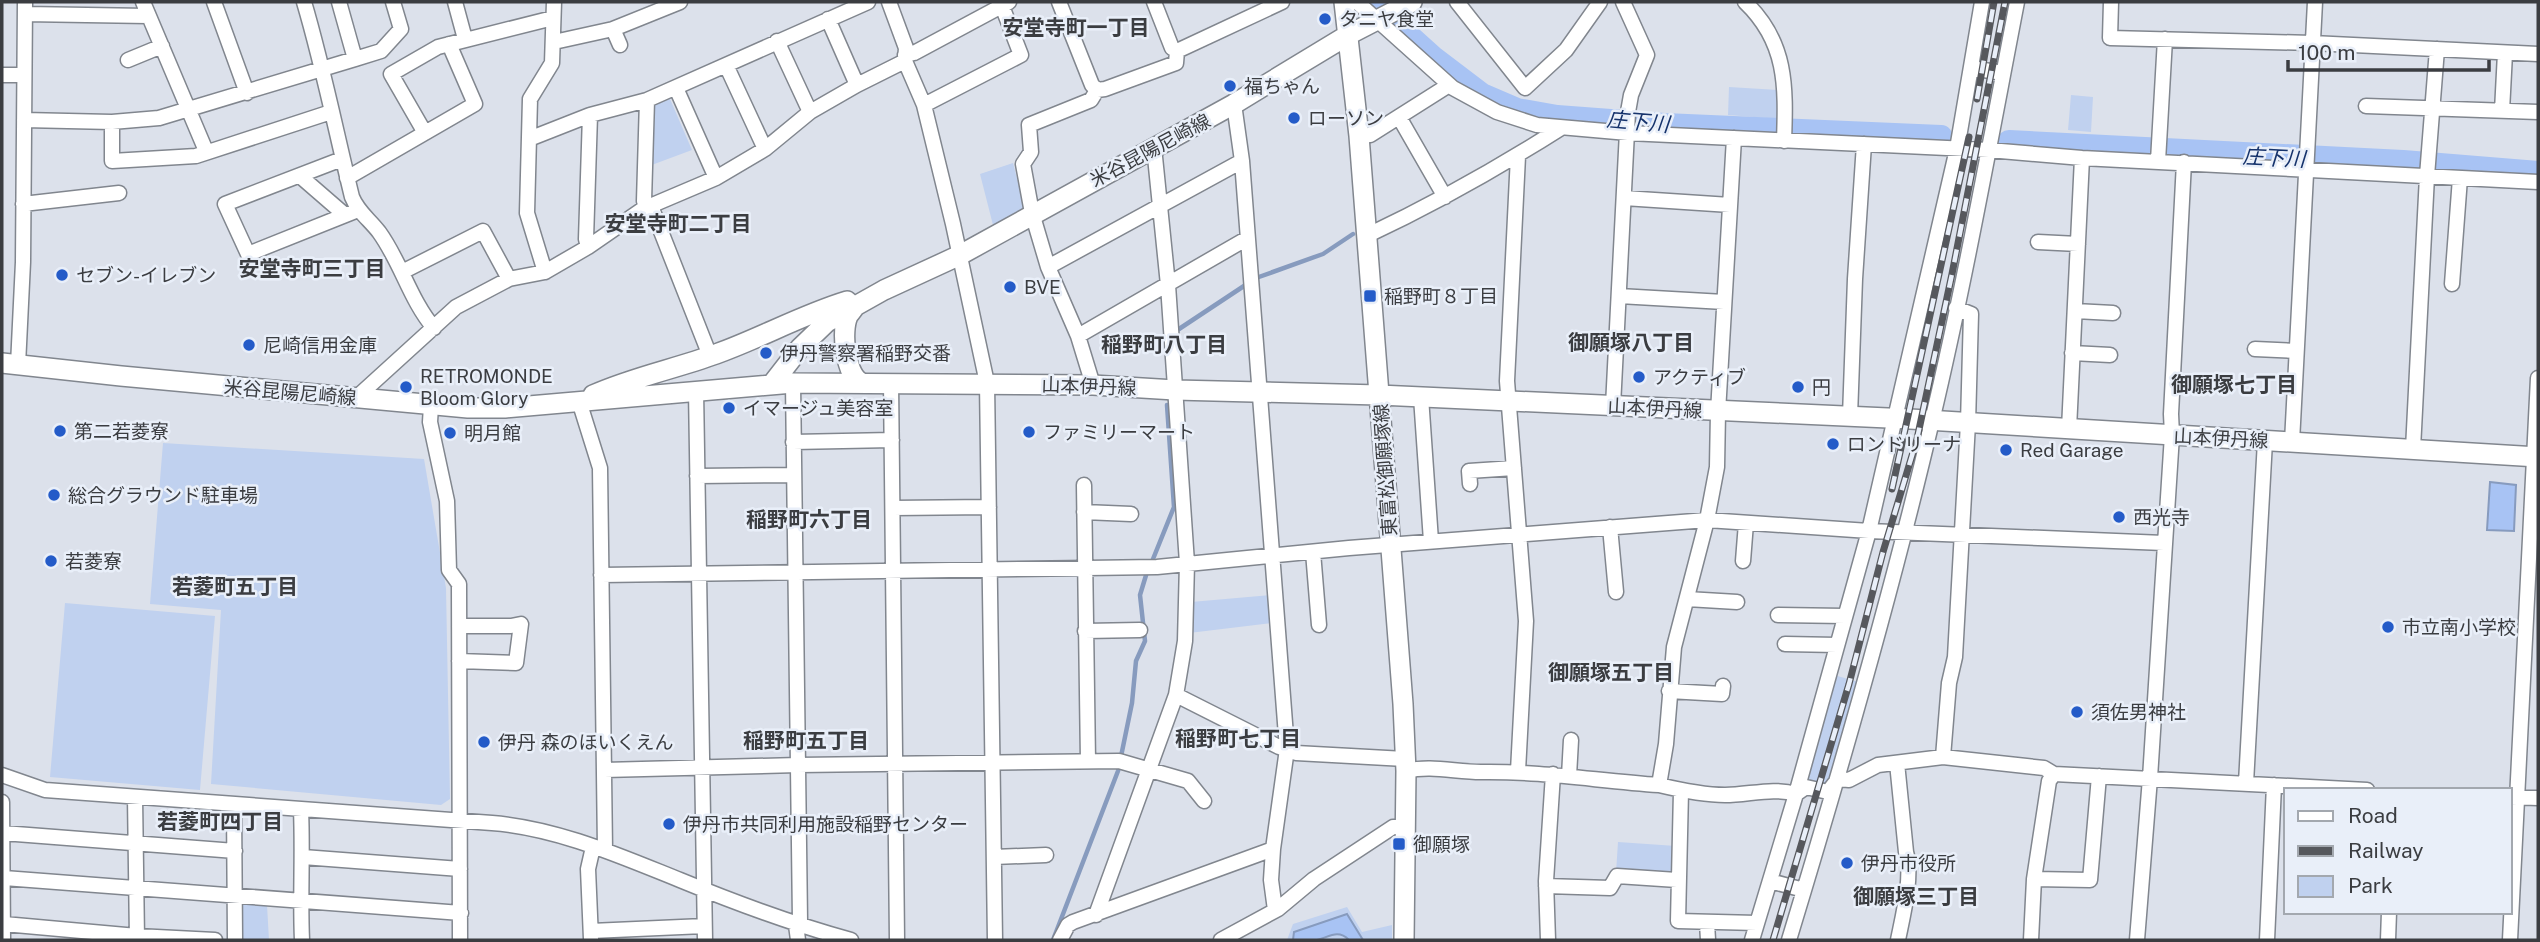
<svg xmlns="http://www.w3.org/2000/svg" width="2540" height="942" viewBox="0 0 2540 942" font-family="'Public Sans','Noto Sans JP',sans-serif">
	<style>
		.green { fill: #c0d1ef }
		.water { fill: #a8c3f4; stroke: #879bbe; stroke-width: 2 }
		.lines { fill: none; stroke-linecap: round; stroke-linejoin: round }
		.stream { stroke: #879bbe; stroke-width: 4.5 }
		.river { stroke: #a8c3f4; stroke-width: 24 }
		.minor-casing { stroke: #81868e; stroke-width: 17 }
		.secondary-casing { stroke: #81868e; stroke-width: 22 }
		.minor { stroke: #fff; stroke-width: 14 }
		.secondary { stroke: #fff; stroke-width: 19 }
		.rail-casing { stroke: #56585d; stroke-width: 7 }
		.rail { stroke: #e9eff9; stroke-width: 4.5; stroke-dasharray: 13; stroke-linecap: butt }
		.poi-dot { fill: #245bc8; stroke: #e9eff9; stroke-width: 2.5 }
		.labels { text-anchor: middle; stroke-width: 5; stroke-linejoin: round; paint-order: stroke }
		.poi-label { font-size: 19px; fill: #3b3d41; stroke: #e9eff9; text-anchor: start }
		.street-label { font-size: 19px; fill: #3b3d41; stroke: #e9eff9 }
		.neighbourhood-label { font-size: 21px; font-weight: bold; fill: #3b3d41; stroke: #e9eff9 }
		.water-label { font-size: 21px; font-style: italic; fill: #16336c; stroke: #e9eff9 }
	</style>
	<rect width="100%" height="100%" fill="#dce1eb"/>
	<path class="green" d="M1729 87 1778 90 1780 119 1728 115Z
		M2071 95 2093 97 2091 132 2068 130Z
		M670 99 692 150 649 166 651 106Z
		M1013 163 1024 206 1021 211 993 225 980 174Z
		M163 443 424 459 446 588 450 799 441 805 211 784 221 610 150 604Z
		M1271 595 1273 623 1189 633 1191 602Z
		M65 603 215 616 200 790 50 777Z
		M1834 675 1862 683 1827 790 1803 784Z
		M1618 842 1676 846 1675 875 1616 873Z
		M242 903 267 905 269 940H287H241Z
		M1347 907 1362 932 1392 925V940H1287L1293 924Z"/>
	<path class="water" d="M2490 482 2516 485 2514 531 2487 530Z
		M1347 914 1363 940H1349C1338 929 1329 937 1317 940 1310 942 1301 940 1293 940L1294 932Z"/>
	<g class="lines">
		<path class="stream" d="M1177 334 1176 331 1256 278 1323 254 1353 234
			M1151 564 1174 507 1167 405
			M1053 940 1118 771 1132 703 1136 661 1145 641 1140 595 1147 572"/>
		<path class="river" d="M1371 2 1432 57 1482 95 1517 110 1557 117 1664 125 1941 137
			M2009 142 2403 162 2538 173"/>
		<defs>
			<path id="minor" d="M143 2 206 151
				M214 2 247 93
				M304 2C323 66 336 132 352 197 358 212 369 219 379 232 401 262 410 300 434 328
				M339 2 355 59
				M455 2 465 39
				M889 2 906 48 905 61 924 105 953 224 987 383 995 940
				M1059 2 1092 85 1097 90 1105 89 1176 63 1177 51 1282 2
				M1154 2 1172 48 1177 51
				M1357 2 1453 88 1497 112 1537 125 1628 133 1989 150 2082 158 2538 182
				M1457 2 1525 88 1566 50 1600 2
				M1745 2C1787 42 1786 86 1784 141
				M2111 2 2110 38 2312 43 2538 54
				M25 14 148 16
				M828 19 857 85
				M613 29 620 45
				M777 41 810 112
				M554 42 613 29 680 2
				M905 55 914 53 1009 2
				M128 60 162 46
				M726 65 765 149
				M1971 68 2003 73
				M2 75H24
				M676 88 716 178
				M1097 90 1091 100 1029 125 1031 152 1023 164 1032 213 1048 267 1078 336 1246 239
				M647 100 644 201 647 208
				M1234 104 1242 161 1287 749 1273 849 1271 880 1275 910
				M924 105 1021 55 1002 6
				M2366 106 2538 112
				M2502 111 2505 53
				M1399 117 1445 197
				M24 120 112 122 159 118 355 59 381 51 401 29 393 2
				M112 122V161L196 156 331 112
				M425 133 391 74 438 47 553 18
				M1359 136 1370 135 1449 85
				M529 139 590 115 647 100 868 2
				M1518 156 1507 381 1526 621 1518 771
				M342 159 225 204 248 254 358 210
				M2158 161 2165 39
				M300 176 345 215
				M347 178 475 104 449 44
				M1624 198 1730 205
				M23 204 119 193
				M651 206 710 356
				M1366 236C1434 204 1498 168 1561 128
				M2038 242 2078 244
				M588 247 586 239 590 115
				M1048 267 1242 161
				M402 272 483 231 509 279
				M545 272 527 213 530 99 552 63 554 2
				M2452 284 2460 178
				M1619 296 1724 302
				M2075 311 2113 313
				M1078 336 1093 385
				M2255 349 2296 351
				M2072 353 2110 355
				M18 365 23 262 25 2
				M891 382 897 940
				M793 383 800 921 796 925 798 940
				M696 390 705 940
				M1421 397 1431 541
				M356 398 456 307 509 279 545 272 588 247 643 209 716 178 765 149 810 112 857 85 905 61
				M579 401 600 468 605 850
				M431 406 430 422 447 501 449 570 459 584 460 940
				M1613 406 1628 112 1631 95 1647 55 1623 2
				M1850 416 1855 279 1864 144
				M2069 429 2082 158
				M793 442 892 440
				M2292 442 2315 2
				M2413 449 2427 176 2437 49
				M697 476 793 475
				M1470 484 1469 471 1514 468
				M1084 485 1088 761
				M893 508 989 507
				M1084 512 1131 514
				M1610 527 1616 592
				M1313 552 1319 625
				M1743 561 1746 523
				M601 575 1157 567 1349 548 1707 520 1869 531 2164 543
				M1687 599 1737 602
				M1778 615 1845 616
				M459 626H511L521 624 516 663 459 661
				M1085 631 1140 630
				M1785 644 1837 645
				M1669 691 1722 694 1723 686
				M1176 695 1279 747 1296 753 1405 759
				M1943 757 1949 683 1955 657 1968 423 1971 314 1956 308
				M1897 763 1906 852C1913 876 1903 915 1898 940
				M604 770 798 765 1119 761 1188 781 1204 801
				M1406 771C1431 765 1455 772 1481 772 1541 771 1599 781 1659 785 1680 790 1703 795 1725 795 1749 795 1773 787 1796 794L1806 787 1828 792 1838 779 1849 780 1878 765 1943 757 2044 768 2054 774 2367 790
				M2 775 45 790 492 823C557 828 620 856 680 880 736 903 792 924 851 940
				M1569 776 1571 740
				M2246 783 2265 441
				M1659 785 1666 744 1674 647 1707 520 1717 467 1718 412 1734 138
				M1681 791 1678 921 1757 923
				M135 797 137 940
				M2510 797 2538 798
				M2 802 3 940
				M234 805 235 940
				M301 810C303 854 300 897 302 940
				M3 833 235 851
				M303 857 460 869
				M994 857 1046 855
				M4 878 461 913
				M2034 879 2090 880 2099 776
				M1770 881 1804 890
				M1546 886 1610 888 1617 876 1677 880
				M1096 915 1176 695 1185 641 1187 563 1168 285 1154 147
				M1707 923 1708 940
				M4 924 137 936 215 940
				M591 931 704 926
				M591 939 588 869 593 847
				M1060 940 1068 925 1073 922 1273 849
				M1221 940 1278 909 1314 879 1393 827H1405
				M1548 940 1546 881 1553 774
				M1752 940 1796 794 1869 531 1957 149 1982 2
				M1789 940C1841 769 1891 596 1932 421 1965 282 1990 142 2017 2
				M2031 940 2034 879 2049 781 2054 774
				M2137 940 2150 778 2172 435 2171 414 2184 162
				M2267 940 2274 785
				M2388 940 2389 912
				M2510 940 2538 378"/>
			<path id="secondary" d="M1344 2 1359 136 1403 704 1406 771 1404 940
				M855 306C853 310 850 313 848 316 841 331 845 373 860 382
				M2 363 121 376 468 408H505L793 383 1093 385 1175 390 1379 395 1910 419 2538 457
				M772 384 800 348 827 322 884 290 960 255 1234 104 1348 35 1412 2
				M593 395C633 377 675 369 716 354 761 338 801 315 847 301"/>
		</defs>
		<use href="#minor" class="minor-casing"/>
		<use href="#secondary" class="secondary-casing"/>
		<use href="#minor" class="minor"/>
		<use href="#secondary" class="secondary"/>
		<defs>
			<path id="rail" d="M1977 99 1994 2
				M1892 489 1969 137
				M1773 940 1849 684 1883 552 1917 439 1952 274 2005 2"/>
		</defs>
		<use href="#rail" class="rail-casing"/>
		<use href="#rail" class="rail"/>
	</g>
	<g class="poi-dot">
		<circle cx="1325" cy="19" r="7"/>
		<circle cx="1230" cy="86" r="7"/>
		<circle cx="1294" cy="118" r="7"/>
		<circle cx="62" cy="275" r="7"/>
		<circle cx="1010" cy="287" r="7"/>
		<rect x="1363" y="289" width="14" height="14" rx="3.5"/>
		<circle cx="249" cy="345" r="7"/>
		<circle cx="766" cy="353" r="7"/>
		<circle cx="1639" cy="377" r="7"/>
		<circle cx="406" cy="387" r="7"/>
		<circle cx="1798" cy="387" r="7"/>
		<circle cx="729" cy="408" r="7"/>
		<circle cx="60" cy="431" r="7"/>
		<circle cx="1029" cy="432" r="7"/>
		<circle cx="450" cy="433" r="7"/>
		<circle cx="1833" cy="444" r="7"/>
		<circle cx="2006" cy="450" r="7"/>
		<circle cx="54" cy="495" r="7"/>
		<circle cx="2119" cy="517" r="7"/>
		<circle cx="51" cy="561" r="7"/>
		<circle cx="2388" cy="627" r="7"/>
		<circle cx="2077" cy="712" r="7"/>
		<circle cx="484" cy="742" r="7"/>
		<circle cx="669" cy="824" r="7"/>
		<rect x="1392" y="837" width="14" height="14" rx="3.5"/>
		<circle cx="1847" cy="863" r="7"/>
	</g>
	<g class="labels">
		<g class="poi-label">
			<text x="1339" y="26">タニヤ食堂</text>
			<text x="1244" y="93">福ちゃん</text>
			<text x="1308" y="125">ローソン</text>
			<text x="76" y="282">セブン-イレブン</text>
			<text x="1024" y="294">BVE</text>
			<text x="1384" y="303">稲野町８丁目</text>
			<text x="263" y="352">尼崎信用金庫</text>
			<text x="780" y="360">伊丹警察署稲野交番</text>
			<text x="420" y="383">RETROMONDE<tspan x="420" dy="22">Bloom Glory</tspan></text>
			<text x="1653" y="384">アクティブ</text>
			<text x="1812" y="394">円</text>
			<text x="743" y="415">イマージュ美容室</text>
			<text x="74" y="438">第二若菱寮</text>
			<text x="1043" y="439">ファミリーマート</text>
			<text x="464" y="440">明月館</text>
			<text x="1847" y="451">ロンドリーナ</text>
			<text x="2020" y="457">Red Garage</text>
			<text x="68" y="502">総合グラウンド駐車場</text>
			<text x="2133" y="524">西光寺</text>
			<text x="65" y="568">若菱寮</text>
			<text x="2402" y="634">市立南小学校</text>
			<text x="2091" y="719">須佐男神社</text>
			<text x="498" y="749">伊丹 森のほいくえん</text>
			<text x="683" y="831">伊丹市共同利用施設稲野センター</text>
			<text x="1413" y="851">御願塚</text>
			<text x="1861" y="870">伊丹市役所</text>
		</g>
		<g class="street-label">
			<text transform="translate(1150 150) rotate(-28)" y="7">米谷昆陽尼崎線</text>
			<text transform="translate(1089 386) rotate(2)" y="7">山本伊丹線</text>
			<text transform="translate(290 392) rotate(5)" y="7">米谷昆陽尼崎線</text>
			<text transform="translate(1655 408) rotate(3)" y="7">山本伊丹線</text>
			<text transform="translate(2221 438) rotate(3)" y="7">山本伊丹線</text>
			<text transform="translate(1385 470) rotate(-94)" y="7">東富松御願塚線</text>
		</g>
		<g class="neighbourhood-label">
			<text x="1076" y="35">安堂寺町一丁目</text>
			<text x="678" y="231">安堂寺町二丁目</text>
			<text x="312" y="276">安堂寺町三丁目</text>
			<text x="1631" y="350">御願塚八丁目</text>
			<text x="1164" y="352">稲野町八丁目</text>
			<text x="2234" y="392">御願塚七丁目</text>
			<text x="809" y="527">稲野町六丁目</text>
			<text x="235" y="594">若菱町五丁目</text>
			<text x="1611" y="680">御願塚五丁目</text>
			<text x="1238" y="746">稲野町七丁目</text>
			<text x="806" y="748">稲野町五丁目</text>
			<text x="220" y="829">若菱町四丁目</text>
			<text x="1916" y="904">御願塚三丁目</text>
		</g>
		<g class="water-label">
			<text transform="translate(1638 122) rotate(5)" y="7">庄下川</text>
			<text transform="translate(2274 158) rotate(3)" y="7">庄下川</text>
		</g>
	</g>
	<rect width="2540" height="942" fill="none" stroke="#3b3d41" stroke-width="7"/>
	<rect x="2284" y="788" width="228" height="126" fill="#e9eff9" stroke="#a3a8af" stroke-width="2"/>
	<rect x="2298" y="811" width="35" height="10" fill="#ffffff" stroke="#a3a8af" stroke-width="2"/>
	<text x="2348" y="823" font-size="21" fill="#3b3d41">Road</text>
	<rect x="2298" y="846" width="35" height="10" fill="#56585d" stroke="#a3a8af" stroke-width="2"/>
	<text x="2348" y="858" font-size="21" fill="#3b3d41">Railway</text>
	<rect x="2298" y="876" width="35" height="21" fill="#c0d1ef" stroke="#a3a8af" stroke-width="2"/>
	<text x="2348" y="893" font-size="21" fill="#3b3d41">Park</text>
	<path d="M2288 60v10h201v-10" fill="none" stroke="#3b3d41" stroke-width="3.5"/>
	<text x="2298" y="60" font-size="21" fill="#3b3d41" stroke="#e9eff9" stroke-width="5" paint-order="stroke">100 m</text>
</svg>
